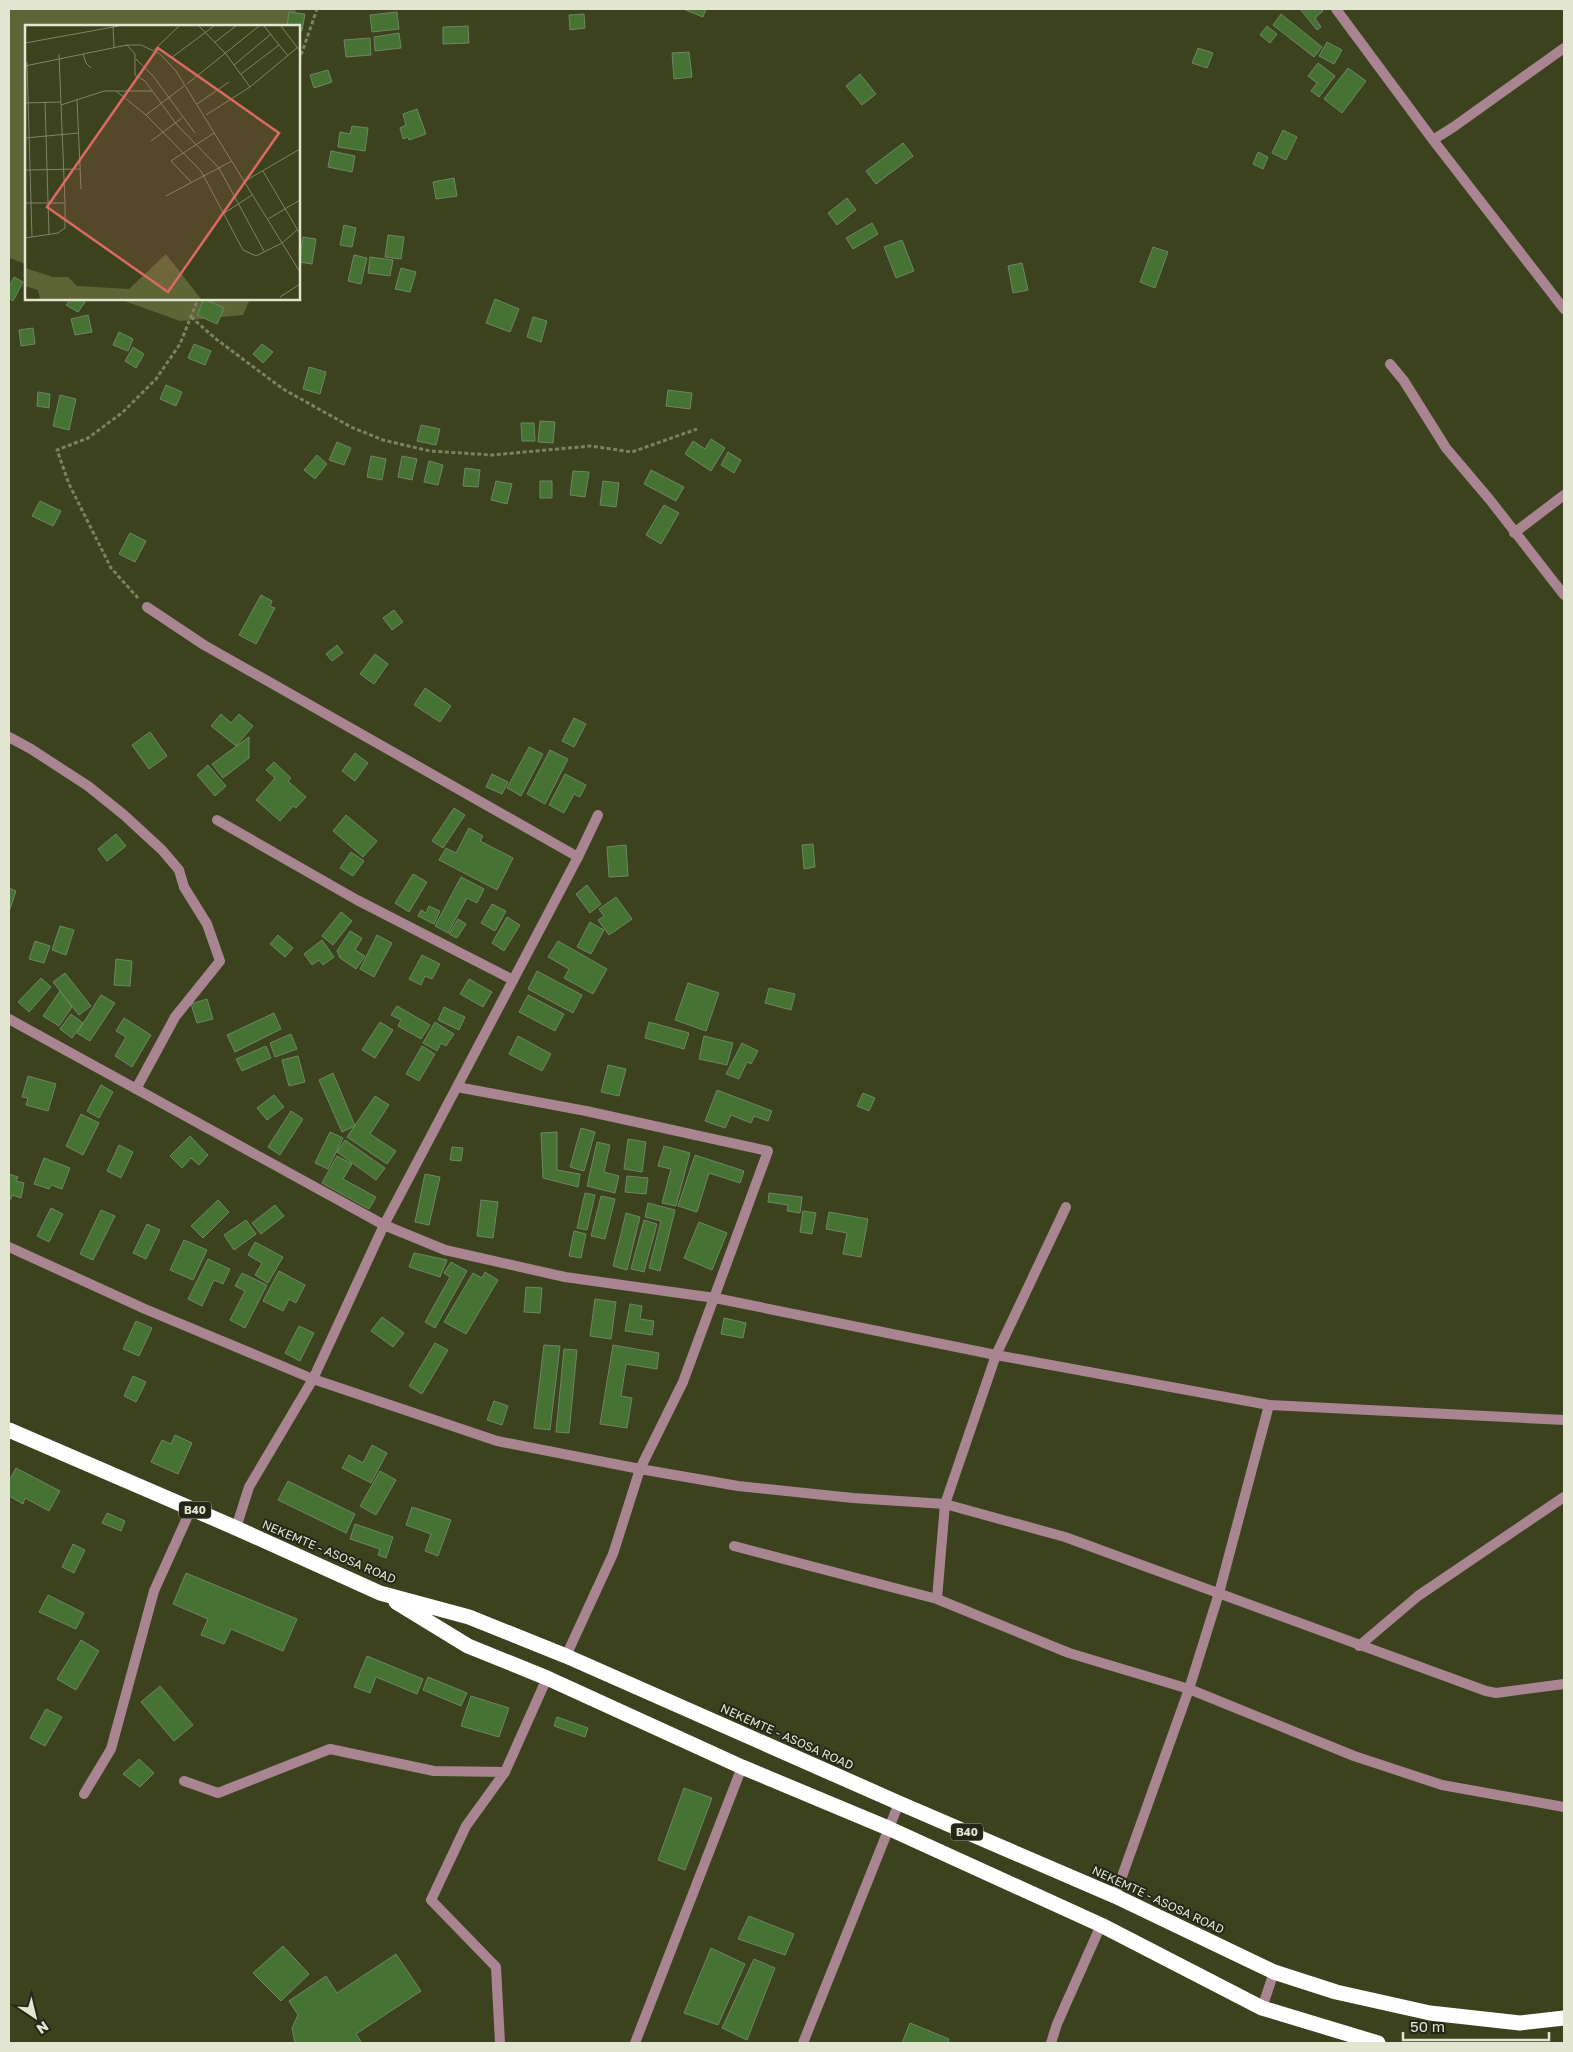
<svg xmlns="http://www.w3.org/2000/svg" width="1573" height="2052" viewBox="0 0 1573 2052" font-family="'Golos Text',sans-serif">
	<style>
		.green { fill: #5d6536 }
		.building { fill: #467234; stroke: #6e8664 }
		.lines { fill: none; stroke-linecap: round; stroke-linejoin: round }
		.path { stroke: #7c8163; stroke-width: 3; stroke-dasharray: 4 2.5; stroke-linecap: butt }
		.lane { stroke: #a98591; stroke-width: 10 }
		.street { stroke: #a98591; stroke-width: 10 }
		.highway { stroke: #fff; stroke-width: 15 }
		.labels { text-anchor: middle; stroke-width: 4; stroke-linejoin: round; paint-order: stroke }
		.shield { fill: #242717; stroke: #a9ad99; stroke-width: 1 }
		.shield-label { font-size: 11px; font-weight: bold; fill: #e2e6d1 }
		.street-label { font-size: 12px; fill: #e2e6d1; stroke: #242717 }
		.inset-road { fill: none; stroke: #7e8466; stroke-width: 1 }
		.view { fill: #da6a63; fill-opacity: 0.15; stroke: #da6a63; stroke-width: 2.5 }
		.inset-edge { fill: none; stroke: #e2e6d1; stroke-width: 2.5 }
	</style>
	<rect width="100%" height="100%" fill="#3c421e"/>
	<path class="green" d="M9 9H296L293 26H26V264L9 258Z
		M119 299H250L243 315 180 321Z"/>
	<path class="building" d="M683 9H706L703 17Z
		M1300 9H1321L1323 11 1315 18 1321 27 1317 30Z
		M289 12 305 14 302 31H299V26H287Z
		M397 12 399 29 372 32 370 15Z
		M584 14 585 28 570 30 569 15Z
		M1281 14 1322 47 1314 57 1273 25Z
		M468 26 469 43 443 44V27Z
		M1267 26 1277 34 1270 43 1260 35Z
		M399 33 401 48 375 51 374 37Z
		M370 38 371 55 346 57 344 40Z
		M1327 42 1342 50 1334 64 1319 56Z
		M1198 48 1213 53 1207 68 1192 63Z
		M689 52 692 77 674 79 672 53Z
		M1318 63 1335 76 1319 97 1311 91 1317 83 1308 76Z
		M1348 68 1366 81 1342 113 1324 99Z
		M328 70 332 82 314 88 310 75Z
		M860 74 876 94 862 105 846 86Z
		M417 109 426 134 409 140 408 137 403 139 400 128 406 125 403 114Z
		M352 126 368 128 365 151 338 147 340 132 350 134Z
		M1283 130 1297 137 1286 160 1272 153Z
		M903 143 913 156 876 184 866 171Z
		M331 151 355 156 352 172 328 167Z
		M1258 152 1268 157 1263 169 1253 164Z
		M454 178 457 196 436 199 433 182Z
		M847 198 856 210 837 225 828 213Z
		M872 223 878 234 853 249 846 238Z
		M344 225 356 228 352 247 340 245Z
		M388 235 404 237 401 259 385 257Z
		M303 237 316 239 312 264 299 262Z
		M902 240 914 271 896 278 884 247Z
		M1153 247 1168 252 1155 288 1140 282Z
		M354 255 367 258 361 284 348 281Z
		M370 257 393 260 390 276 368 273Z
		M1022 263 1028 290 1013 293 1008 266Z
		M401 268 416 272 410 292 395 289Z
		M14 277 23 282 13 301 9 298V287Z
		M71 299H80L85 302 78 312 66 305Z
		M204 299 224 308 217 324 197 315Z
		M495 299 519 309 510 332 486 323Z
		M88 315 92 332 75 335 71 319Z
		M533 317 547 321 541 342 527 337Z
		M33 328 35 344 21 346 19 330Z
		M119 332 133 339 128 351 113 345Z
		M194 344 211 351 205 365 188 358Z
		M262 344 273 352 263 363 253 354Z
		M133 347 144 354 136 368 125 361Z
		M309 367 326 372 320 394 303 389Z
		M166 385 182 392 176 406 160 399Z
		M668 390 692 393 690 409 666 406Z
		M38 392 50 394 49 408 37 406Z
		M60 395 76 399 69 430 53 426Z
		M540 421 555 422 553 443 538 442Z
		M521 423H534L535 441H522Z
		M421 425 440 429 436 445 417 441Z
		M711 439 725 448 711 471 685 454 693 441 705 449Z
		M337 442 351 448 344 465 329 460Z
		M728 452 741 460 734 473 721 465Z
		M317 455 327 464 315 479 304 470Z
		M371 456 386 459 382 480 367 477Z
		M402 456 417 459 412 480 398 477Z
		M429 461 443 465 438 485 424 482Z
		M465 468 480 470 478 487 463 486Z
		M651 470 684 487 676 501 644 484Z
		M573 471 589 472 585 497 570 495Z
		M496 481 512 484 507 504 491 500Z
		M540 481H552V498H540Z
		M603 481 619 483 616 507 600 505Z
		M40 501 61 511 53 526 32 516Z
		M664 505 679 513 661 544 646 535Z
		M130 533 146 541 135 562 119 554Z
		M261 595 272 601 270 606 275 608 256 644 239 635Z
		M394 610 403 622 392 630 383 618Z
		M337 645 343 653 332 661 326 654Z
		M375 654 388 664 374 684 360 674Z
		M425 688 451 706 440 722 414 705Z
		M221 714 231 723 239 714 253 726 236 746 211 726Z
		M574 718 586 724 574 747 562 741Z
		M150 732 167 756 149 769 132 745Z
		M249 737V758L223 778 212 764Z
		M529 747 543 754 521 796 507 788Z
		M550 750 568 759 545 804 527 794Z
		M355 753 368 763 355 781 342 771Z
		M274 762 291 778 288 781 306 797 296 808 293 806 280 821 256 800 275 778 266 770Z
		M208 765 226 786 215 796 197 775Z
		M492 774 508 782 502 794 486 787Z
		M565 774 586 785 580 797 574 794 564 813 549 805Z
		M454 808 465 815 443 848 432 841Z
		M346 815 377 841 363 857 333 831Z
		M469 828 483 836 480 841 513 858 497 890 439 860 446 848 456 853Z
		M116 834 126 846 107 861 98 849Z
		M813 844 815 867 804 869 802 845Z
		M626 845 628 876 609 877 607 847Z
		M351 852 364 861 353 876 340 868Z
		M413 874 427 882 409 912 395 903Z
		M461 877 484 889 477 903 467 898 448 933 435 926Z
		M587 885 601 904 590 913 576 894Z
		M9 888 16 891 9 912Z
		M616 897 632 919 609 935 598 920 604 916 599 909Z
		M492 904 506 911 495 931 481 923Z
		M429 906 440 911 434 924 418 916 421 910 426 913Z
		M341 912 352 921 333 945 322 936Z
		M507 917 520 925 504 951 492 943Z
		M458 919 466 924 457 938 449 934Z
		M590 922 604 930 591 954 577 947Z
		M60 926 74 930 66 955 52 950Z
		M350 931 362 938 355 950 365 956 356 969 340 958 337 951Z
		M278 935 293 948 285 957 270 944Z
		M377 935 392 943 374 977 360 969Z
		M322 940 334 957 323 965 319 960 312 965 304 954Z
		M35 941 50 946 44 963 29 959Z
		M558 941 607 969 593 994 564 978 569 969 548 957Z
		M422 955 440 964 432 979 425 976 421 985 409 979Z
		M116 959 132 961 130 986 114 985Z
		M537 971 582 995 573 1013 528 989Z
		M65 973 91 1006 79 1015 53 982Z
		M41 978 51 987 29 1012 18 1002Z
		M469 979 492 992 483 1007 460 994Z
		M688 983 719 993 706 1031 675 1020Z
		M769 988 795 994 791 1010 765 1003Z
		M60 991 72 1007 59 1026 43 1016Z
		M101 995 115 1003 90 1041 77 1033Z
		M528 995 564 1014 555 1031 519 1012Z
		M207 999 213 1019 197 1023 191 1004Z
		M397 1006 430 1025 421 1039 398 1026 401 1020 391 1015Z
		M444 1007 465 1017 459 1030 438 1020Z
		M274 1013 281 1029 235 1052 227 1035Z
		M71 1014 83 1023 72 1038 60 1029Z
		M124 1018 151 1035 132 1067 115 1056 126 1037 116 1031Z
		M380 1022 393 1030 375 1058 362 1050Z
		M435 1022 454 1034 446 1046 441 1043 437 1051 423 1043Z
		M649 1022 689 1033 684 1049 645 1038Z
		M291 1034 297 1049 275 1057 270 1043Z
		M518 1036 551 1054 542 1071 509 1054Z
		M704 1036 733 1043 727 1065 699 1059Z
		M742 1043 758 1051 751 1064 747 1062 739 1079 726 1074Z
		M266 1046 271 1058 242 1071 236 1059Z
		M422 1046 435 1054 419 1081 406 1074Z
		M298 1056 305 1082 289 1086 282 1060Z
		M608 1065 626 1069 619 1096 601 1092Z
		M333 1073 355 1126 342 1132 319 1080Z
		M28 1076 56 1084 48 1111 26 1105 28 1098 22 1097Z
		M101 1085 113 1092 99 1118 87 1111Z
		M717 1090 772 1111 768 1121 754 1116 751 1123 731 1115 725 1128 705 1121Z
		M863 1093 875 1098 869 1111 857 1106Z
		M274 1095 284 1107 267 1120 257 1108Z
		M375 1096 389 1105 370 1134 396 1151 387 1164 347 1137Z
		M291 1111 303 1119 280 1155 268 1147Z
		M81 1114 99 1123 83 1155 66 1146Z
		M581 1128 595 1132 584 1171 570 1167Z
		M330 1132 343 1138 328 1169 315 1163Z
		M557 1132V1170L580 1174 578 1187 543 1178 541 1133Z
		M190 1136 208 1155 199 1165 191 1158 182 1168 170 1156Z
		M628 1139 646 1142 642 1172 624 1169Z
		M345 1140 385 1168 376 1180 337 1152Z
		M597 1142 610 1145 604 1172 619 1176 615 1193 587 1186Z
		M119 1145 133 1152 121 1178 107 1171Z
		M664 1146 690 1153 676 1206 662 1203 671 1169 658 1166Z
		M452 1147 463 1148 461 1161 450 1160Z
		M695 1155 744 1171 740 1183 709 1173 697 1212 678 1206Z
		M337 1156 352 1164 343 1179 376 1197 369 1209 322 1183Z
		M44 1158 70 1168 62 1189 51 1185 49 1189 34 1184Z
		M9 1174 18 1177 16 1181 24 1183 21 1198 12 1195 11 1199H9Z
		M425 1174 440 1177 429 1225 415 1222Z
		M627 1176 648 1178 646 1194 625 1192Z
		M585 1193 595 1195 587 1230 577 1228Z
		M769 1193 802 1197 800 1213 787 1211 788 1205 768 1202Z
		M601 1196 615 1199 605 1239 591 1236Z
		M218 1200 229 1212 203 1238 191 1226Z
		M481 1200 498 1202 493 1238 477 1236Z
		M648 1203 675 1210 660 1271 649 1268 661 1221 645 1217Z
		M275 1205 284 1216 261 1234 252 1223Z
		M51 1208 63 1214 49 1242 37 1236Z
		M101 1210 115 1216 93 1260 80 1254Z
		M803 1211 816 1213 812 1234 800 1232Z
		M829 1212 868 1219 861 1257 843 1254 847 1233 826 1229Z
		M626 1213 640 1217 627 1270 613 1266Z
		M246 1220 256 1234 234 1250 224 1235Z
		M644 1220 657 1224 644 1272 631 1269Z
		M699 1222 727 1233 712 1270 684 1258Z
		M147 1224 160 1230 146 1259 133 1253Z
		M574 1231 586 1234 581 1258 569 1256Z
		M184 1240 207 1250 193 1280 170 1270Z
		M255 1242 283 1257 268 1283 255 1275 262 1263 248 1255Z
		M414 1253 447 1260 440 1277 409 1267Z
		M208 1259 230 1269 223 1284 214 1280 202 1306 188 1299Z
		M451 1262 467 1271 435 1328 425 1322 450 1277 444 1273Z
		M279 1271 305 1285 296 1303 289 1299 283 1311 263 1301Z
		M485 1272 498 1280 466 1334 444 1322 473 1273 482 1278Z
		M242 1273 267 1285 245 1328 230 1320 245 1291 235 1286Z
		M526 1287 542 1288 540 1313 524 1312Z
		M595 1299 616 1302 611 1339 590 1336Z
		M630 1304 642 1306 640 1319 654 1321 652 1335 625 1331Z
		M382 1317 404 1333 393 1347 371 1331Z
		M724 1318 746 1323 743 1338 721 1334Z
		M136 1321 152 1328 139 1356 123 1349Z
		M299 1326 314 1333 300 1361 285 1353Z
		M435 1343 448 1350 422 1394 409 1386Z
		M544 1345 560 1346 550 1430 534 1428Z
		M613 1345 659 1353 657 1369 626 1364 621 1396 632 1398 627 1428 600 1424Z
		M564 1349 577 1350 569 1433 556 1432Z
		M133 1376 146 1382 136 1402 124 1396Z
		M494 1401 508 1406 502 1425 487 1420Z
		M175 1435 192 1443 178 1474 151 1462 162 1440 171 1444Z
		M372 1445 387 1453 371 1483 342 1468 349 1455 363 1463Z
		M16 1468 60 1491 49 1511 25 1498 23 1504 9 1496V1481Z
		M380 1471 396 1480 376 1515 360 1506Z
		M288 1481 355 1514 346 1533 278 1500Z
		M412 1507 451 1520 438 1556 425 1551 431 1534 406 1525Z
		M107 1513 125 1521 121 1531 102 1523Z
		M355 1524 393 1537 386 1558 378 1555 380 1549 350 1539Z
		M73 1544 85 1550 74 1573 62 1567Z
		M186 1573 297 1619 283 1651 231 1629 224 1644 201 1635 208 1619 173 1604Z
		M48 1595 84 1613 76 1629 39 1612Z
		M81 1640 99 1651 76 1690 57 1679Z
		M367 1656 423 1679 417 1694 376 1677 370 1693 354 1687Z
		M428 1677 467 1693 461 1706 423 1690Z
		M160 1686 193 1725 174 1741 141 1702Z
		M471 1696 509 1708 499 1737 461 1726Z
		M46 1709 62 1717 45 1746 30 1738Z
		M557 1717 588 1728 585 1737 554 1726Z
		M139 1759 154 1773 140 1787 123 1774Z
		M684 1788 712 1798 685 1870 658 1860Z
		M749 1916 794 1934 785 1955 738 1939Z
		M283 1946 309 1974 281 2001 253 1973Z
		M711 1948 745 1964 718 2025 684 2013Z
		M396 1954 421 1991 356 2034 362 2043H295L292 2028 298 2015 289 2001 326 1976 337 1993Z
		M754 1959 775 1968 747 2040 722 2028Z
		M910 2023 949 2039 948 2043H902Z"/>
	<g class="lines">
		<path class="path" d="M299 61 317 9
			M191 317 216 339 283 389 351 427 383 440 430 451 492 455 591 446 632 452 697 429
			M138 598 111 568 69 484 57 450 88 438 123 412 156 379 180 344 198 299"/>
		<path class="lane" d="M147 607 204 645 578 857
			M9 737 31 749 88 786 124 815 162 850 179 870 184 887 207 924 220 961 175 1017 136 1089
			M217 820 357 900 513 980
			M184 1781 218 1793 330 1749 434 1771 505 1772
			M84 1794 111 1749 154 1591 191 1509
			M500 2043 496 1967 431 1900 466 1826 505 1772"/>
		<path class="street" d="M1336 9 1433 140
			M1564 48 1455 126 1433 140 1564 309
			M1390 364 1404 381 1446 448 1490 500 1564 595
			M1514 533 1564 495
			M9 1019 384 1225 445 1250 565 1277 715 1298 996 1355 1269 1405 1564 1420
			M457 1087 586 1111 768 1151 683 1382 640 1469 613 1554 566 1656
			M9 1247 145 1309 313 1379 497 1441 640 1469 738 1486 853 1498 945 1504 1065 1537 1486 1691 1496 1693 1564 1684
			M236 1528 249 1487 313 1379 384 1225 578 857 598 815
			M734 1546 937 1599 1069 1653 1189 1689 1354 1756 1442 1785 1564 1807
			M937 1599 945 1504 996 1355 1066 1207
			M1359 1646 1418 1596 1564 1497
			M505 1772 547 1678
			M1115 1896 1189 1689 1219 1593 1269 1405
			M1262 2008 1274 1972
			M635 2043 742 1767
			M803 2043 899 1803
			M1051 2043 1057 2024 1101 1925"/>
		<path class="highway" d="M9 1430 236 1528 380 1593 469 1617 566 1656 899 1803 1115 1896 1274 1972 1336 1992 1430 2013 1520 2023 1564 2018
			M396 1602 468 1646 547 1678 742 1767 888 1828 1101 1925 1262 2008 1378 2043"/>
	</g>
	<g class="labels">
		<g class="shield">
			<rect x="179" y="1501.5" width="32" height="17" rx="4"/>
			<rect x="951" y="1823.5" width="32" height="17" rx="4"/>
		</g>
		<g class="shield-label">
			<text x="195" y="1514">B40</text>
			<text x="967" y="1836">B40</text>
		</g>
		<g class="street-label">
			<text transform="translate(329 1552) rotate(23)" y="4">NEKEMTE - ASOSA ROAD</text>
			<text transform="translate(787 1737) rotate(24)" y="4">NEKEMTE - ASOSA ROAD</text>
			<text transform="translate(1158 1900) rotate(25)" y="4">NEKEMTE - ASOSA ROAD</text>
		</g>
	</g>
	<g transform="translate(25 25)">
		<rect width="275" height="275" fill="#3c421e"/>
		<path d="M141 229 176 274H15L13 265 0 261V243L28 252H43L52 261 104 264Z" fill="#5d6536"/>
		<path class="inset-road" d="M88 1 89 22M174 1 201 29 225 62M239 1 263 31M256 1 275 26M190 17 211 1M0 18 94 1M102 20 110 29V50L120 56 152 100 194 143 239 226M129 25 154 1M58 29 61 38 66 43M146 33 189 1M111 34 128 51 170 108M2 37 7 212M209 40 246 9M0 41 102 20H116L135 29 151 46 275 247M216 49 254 20M162 59 234 1M91 66 121 90 176 146 218 225 231 231 257 218 272 205M52 74 56 164M20 77 24 209M0 78 36 77M172 79 204 57M36 80 79 66H127M121 90 159 61M181 90 225 62 273 22M0 113 53 108M126 116 157 93M0 145 55 144M238 146 275 209M220 156 275 124M167 158 146 136 189 108M141 171 207 136M0 178H40L34 29M198 189 227 170M243 194 275 175M0 213 33 208 40 203V178M255 272 275 259"/>
		<path class="view" d="M133 23 254 108 143 267 22 182Z"/>
		<rect width="275" height="275" class="inset-edge"/>
	</g>
	<rect width="1573" height="2052" fill="none" stroke="#e2e6d1" stroke-width="20"/>
	<g transform="translate(35 2017) rotate(145)" stroke="#242717" stroke-width="4" paint-order="stroke">
	<path d="M0-4L9 19L0 12L-9 19Z" fill="#e2e6d1"/>
	<text y="-8" font-size="14" font-weight="bold" text-anchor="middle" fill="#e2e6d1">N</text>
	</g>
	<path d="M1403 2032v8h146v-8" fill="none" stroke="#e2e6d1" stroke-width="2.5"/>
	<text x="1410" y="2032" font-size="15" fill="#e2e6d1" stroke="#242717" stroke-width="4" paint-order="stroke">50 m</text>
</svg>
